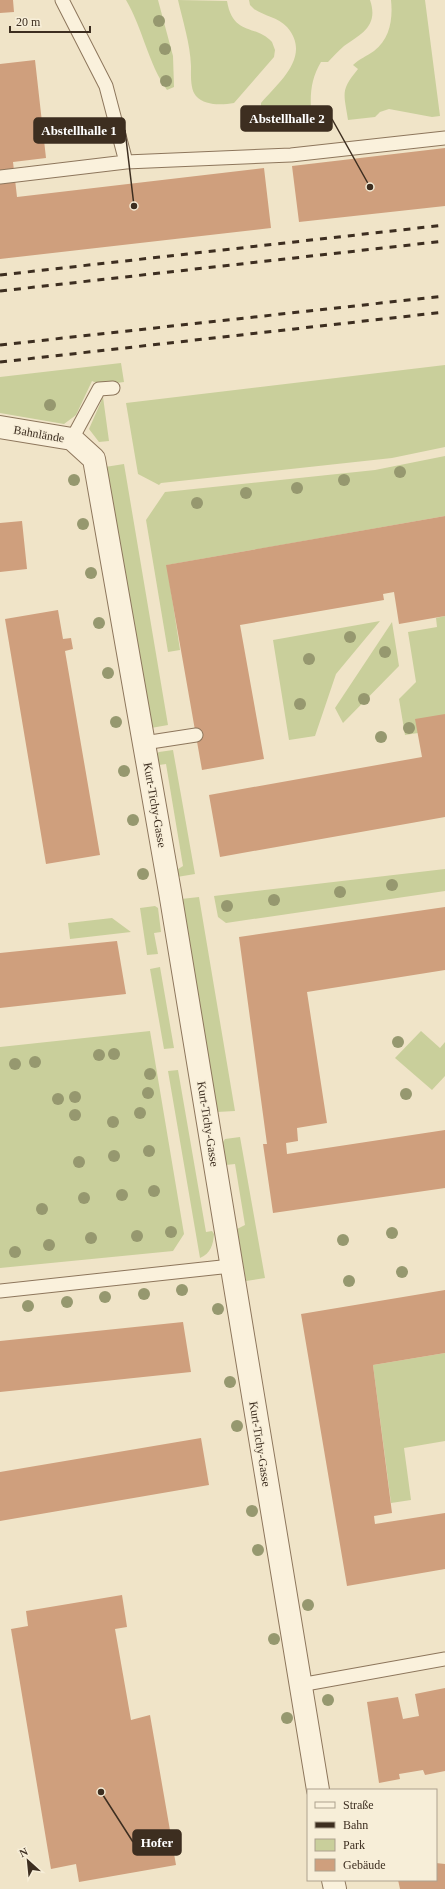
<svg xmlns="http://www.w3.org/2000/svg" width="445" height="1889" viewBox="0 0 445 1889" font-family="'Times New Roman',serif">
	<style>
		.green { fill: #c9cf9b }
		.building { fill: #cf9f7d }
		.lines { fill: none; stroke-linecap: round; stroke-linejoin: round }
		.lane-casing { stroke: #8d765c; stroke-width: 15 }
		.street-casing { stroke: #8d765c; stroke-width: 24 }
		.lane { stroke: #faf1dc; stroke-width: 13 }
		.street { stroke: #faf1dc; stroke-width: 22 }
		.rail { stroke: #3d2e20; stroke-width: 3; stroke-dasharray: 7 7; stroke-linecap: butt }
		.tree { fill: #96986f }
		.labels { text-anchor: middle; stroke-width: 3; stroke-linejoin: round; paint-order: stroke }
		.street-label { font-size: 12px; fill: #3d2e20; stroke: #f7eed8 }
		.leader { fill: none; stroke: #3d2e20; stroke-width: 1.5 }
		.callout-dot { fill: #3d2e20; stroke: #f7eed8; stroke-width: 1.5 }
		.callout { fill: #3d2e20; stroke: #3d2e20; stroke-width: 1.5 }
		.callout-label { font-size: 13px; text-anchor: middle; font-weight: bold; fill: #fff }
	</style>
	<rect width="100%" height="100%" fill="#f0e4c8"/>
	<path class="green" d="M126 0H158L173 56 174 87 167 90C148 63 143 29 126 0Z
		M178 0 227 1C233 36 255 24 272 42L275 50 274 57 234 103C222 105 205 106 196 96 190 89 191 75 191 66 190 43 183 22 178 0Z
		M370 0C379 26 361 34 344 46 338 51 333 57 328 62H321C312 77 310 91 311 109H265L261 107V103C279 82 312 56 287 27 278 17 264 16 254 9L250 5 249 0Z
		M391 0H425L440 116 432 117 389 109 380 112 375 117 348 120C344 93 340 91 358 69L353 65C359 59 367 56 374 51 390 39 393 19 391 0Z
		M121 363 124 382 101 385 92 381 76 415 64 424 0 413V377Z
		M445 365V447L392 458 161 483 159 485 138 474 126 403Z
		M103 397 109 441 99 442 89 429Z
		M445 456V516L167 565 180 650 168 652 146 520 165 492 375 470Z
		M124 464 168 725 151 728 105 467Z
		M445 616V714L418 733 405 735 399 699 416 682 408 632 437 627 436 618Z
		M380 621 336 674 315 736 289 740 273 640Z
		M392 622 399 666 343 723 335 708Z
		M173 750 195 874 177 877 175 871 183 866 166 764 159 765 155 755 159 752Z
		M445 869V891L226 923 218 917 214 896Z
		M199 897 235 1111 217 1112 181 899Z
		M155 906 158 908 161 932 154 933 158 954 147 955 140 908Z
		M112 918 131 932 70 939 68 923Z
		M160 967 174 1048 164 1049 150 969Z
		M150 1031 184 1234 173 1251 0 1268V1047Z
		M421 1031 440 1048 445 1042V1076L432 1090 395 1058Z
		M178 1070 206 1232 212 1231 214 1234C213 1245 211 1253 200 1258L168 1071Z
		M240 1137 265 1278 246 1281 237 1229 245 1225 235 1164 226 1165 223 1142 225 1139Z
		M445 1353V1441L404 1448 411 1500 391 1503 373 1365Z"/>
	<path class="building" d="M0 0H13L14 12 0 13Z
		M35 60 46 158 13 162 17 197 264 168 271 228 0 259V64Z
		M445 148V206L299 222 292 166Z
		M445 516V616L399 624 394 592 383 594 384 600 240 625 264 759 202 770 166 565Z
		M22 521 27 569 0 572V523Z
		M58 610 63 639 71 638 73 649 65 651 100 855 46 864 5 619Z
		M445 714V817L220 857 209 795 422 757 415 719Z
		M445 907V970L307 992 327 1123 297 1128 298 1141 286 1143 287 1154 445 1130V1188L273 1213 263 1144H267L239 937Z
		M117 941 126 994 0 1008V953Z
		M445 1290V1353L373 1365 392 1513 374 1516 375 1524 445 1513V1569L347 1586 301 1314Z
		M183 1322 191 1372 0 1392V1341Z
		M201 1438 209 1485 0 1521V1472Z
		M122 1595 127 1627 115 1629 131 1720 150 1715 176 1865 79 1882 76 1864 51 1869 11 1629 28 1626 26 1611Z
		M445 1688V1771L425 1775 423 1770 399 1774 400 1779 379 1783 367 1702 398 1697 403 1719 419 1716 415 1694Z
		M436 1863 445 1864V1889H400L398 1880H436Z"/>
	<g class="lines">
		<defs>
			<path id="lane" d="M62 0 106 86 126 162
				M0 177 126 162 291 155 445 138
				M72 439 99 389 113 388
				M144 743 196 735
				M0 1291 231 1266
				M300 1685 445 1659"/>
			<path id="street" d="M0 427 72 439 94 459 170 892 318 1790
				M333 1880 335 1889"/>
		</defs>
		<use href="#lane" class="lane-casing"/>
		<use href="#street" class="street-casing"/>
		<use href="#lane" class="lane"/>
		<use href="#street" class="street"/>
		<path class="rail" d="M0 275 445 225
			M0 291 445 241
			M0 345 445 296
			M0 362 445 312"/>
	</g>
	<g class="tree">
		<circle cx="159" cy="21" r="6"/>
		<circle cx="165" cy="49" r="6"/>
		<circle cx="166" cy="81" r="6"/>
		<circle cx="50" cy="405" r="6"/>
		<circle cx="400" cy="472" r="6"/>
		<circle cx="74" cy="480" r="6"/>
		<circle cx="344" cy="480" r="6"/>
		<circle cx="297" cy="488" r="6"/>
		<circle cx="246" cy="493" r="6"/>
		<circle cx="197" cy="503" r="6"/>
		<circle cx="83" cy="524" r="6"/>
		<circle cx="91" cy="573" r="6"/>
		<circle cx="99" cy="623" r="6"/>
		<circle cx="350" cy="637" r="6"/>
		<circle cx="385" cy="652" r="6"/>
		<circle cx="309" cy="659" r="6"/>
		<circle cx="108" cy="673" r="6"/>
		<circle cx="364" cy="699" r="6"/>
		<circle cx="300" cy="704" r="6"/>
		<circle cx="116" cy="722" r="6"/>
		<circle cx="409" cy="728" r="6"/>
		<circle cx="381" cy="737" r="6"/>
		<circle cx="124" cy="771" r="6"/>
		<circle cx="133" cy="820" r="6"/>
		<circle cx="143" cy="874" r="6"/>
		<circle cx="392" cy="885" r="6"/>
		<circle cx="340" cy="892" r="6"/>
		<circle cx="274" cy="900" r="6"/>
		<circle cx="227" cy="906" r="6"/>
		<circle cx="398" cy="1042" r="6"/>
		<circle cx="114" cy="1054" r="6"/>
		<circle cx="99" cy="1055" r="6"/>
		<circle cx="35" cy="1062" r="6"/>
		<circle cx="15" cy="1064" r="6"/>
		<circle cx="150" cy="1074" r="6"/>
		<circle cx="148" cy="1093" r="6"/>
		<circle cx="406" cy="1094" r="6"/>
		<circle cx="75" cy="1097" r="6"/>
		<circle cx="58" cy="1099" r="6"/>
		<circle cx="140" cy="1113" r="6"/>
		<circle cx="75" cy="1115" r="6"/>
		<circle cx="113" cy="1122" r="6"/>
		<circle cx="149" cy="1151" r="6"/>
		<circle cx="114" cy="1156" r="6"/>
		<circle cx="79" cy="1162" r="6"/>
		<circle cx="154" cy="1191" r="6"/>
		<circle cx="122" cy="1195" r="6"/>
		<circle cx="84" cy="1198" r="6"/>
		<circle cx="42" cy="1209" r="6"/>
		<circle cx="171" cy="1232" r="6"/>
		<circle cx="392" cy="1233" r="6"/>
		<circle cx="137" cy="1236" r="6"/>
		<circle cx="91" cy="1238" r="6"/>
		<circle cx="343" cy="1240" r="6"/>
		<circle cx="49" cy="1245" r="6"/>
		<circle cx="15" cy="1252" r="6"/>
		<circle cx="402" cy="1272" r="6"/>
		<circle cx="349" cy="1281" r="6"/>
		<circle cx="182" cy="1290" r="6"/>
		<circle cx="144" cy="1294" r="6"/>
		<circle cx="105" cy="1297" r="6"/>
		<circle cx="67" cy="1302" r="6"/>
		<circle cx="28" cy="1306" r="6"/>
		<circle cx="218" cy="1309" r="6"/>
		<circle cx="230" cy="1382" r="6"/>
		<circle cx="237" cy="1426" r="6"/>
		<circle cx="252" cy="1511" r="6"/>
		<circle cx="258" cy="1550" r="6"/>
		<circle cx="308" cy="1605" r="6"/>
		<circle cx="274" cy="1639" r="6"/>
		<circle cx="328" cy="1700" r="6"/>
		<circle cx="287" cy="1718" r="6"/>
	</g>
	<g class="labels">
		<g class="street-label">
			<text transform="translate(39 434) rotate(10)" y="4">Bahnlände</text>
			<text transform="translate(155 805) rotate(80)" y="4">Kurt-Tichy-Gasse</text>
			<text transform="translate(208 1124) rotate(81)" y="4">Kurt-Tichy-Gasse</text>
			<text transform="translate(260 1444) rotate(81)" y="4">Kurt-Tichy-Gasse</text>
		</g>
	</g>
	<path class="leader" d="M370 187L332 119M134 206L125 130M101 1792L133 1842"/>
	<g class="callout-dot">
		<circle cx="370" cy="187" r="4"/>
		<circle cx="134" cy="206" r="4"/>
		<circle cx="101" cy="1792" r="4"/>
	</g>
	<g class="callout">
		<rect x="241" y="106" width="91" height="25" rx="4"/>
		<rect x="34" y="118" width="91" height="25" rx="4"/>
		<rect x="133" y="1830" width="48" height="25" rx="4"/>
	</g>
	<g class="callout-label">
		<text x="287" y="123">Abstellhalle 2</text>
		<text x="79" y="135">Abstellhalle 1</text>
		<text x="157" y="1847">Hofer</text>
	</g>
	<rect x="307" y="1789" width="130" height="92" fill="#f7eed8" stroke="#ada18e"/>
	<rect x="315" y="1802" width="20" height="6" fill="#faf1dc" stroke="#ada18e"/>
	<text x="343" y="1809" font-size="12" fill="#3d2e20">Straße</text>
	<rect x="315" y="1822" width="20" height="6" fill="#3d2e20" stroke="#ada18e"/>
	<text x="343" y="1829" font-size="12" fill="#3d2e20">Bahn</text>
	<rect x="315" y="1839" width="20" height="12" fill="#c9cf9b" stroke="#ada18e"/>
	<text x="343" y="1849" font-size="12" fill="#3d2e20">Park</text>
	<rect x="315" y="1859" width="20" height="12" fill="#cf9f7d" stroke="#ada18e"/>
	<text x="343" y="1869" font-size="12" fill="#3d2e20">Gebäude</text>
	<g transform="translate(28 1861) rotate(333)" stroke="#f7eed8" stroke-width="3" paint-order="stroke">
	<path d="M0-3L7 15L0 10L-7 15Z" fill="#3d2e20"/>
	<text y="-6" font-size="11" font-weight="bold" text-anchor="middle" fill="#3d2e20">N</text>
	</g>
	<path d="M10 26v6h80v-6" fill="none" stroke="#3d2e20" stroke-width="2"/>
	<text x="16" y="26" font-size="12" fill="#3d2e20" stroke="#f7eed8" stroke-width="3" paint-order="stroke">20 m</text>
</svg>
